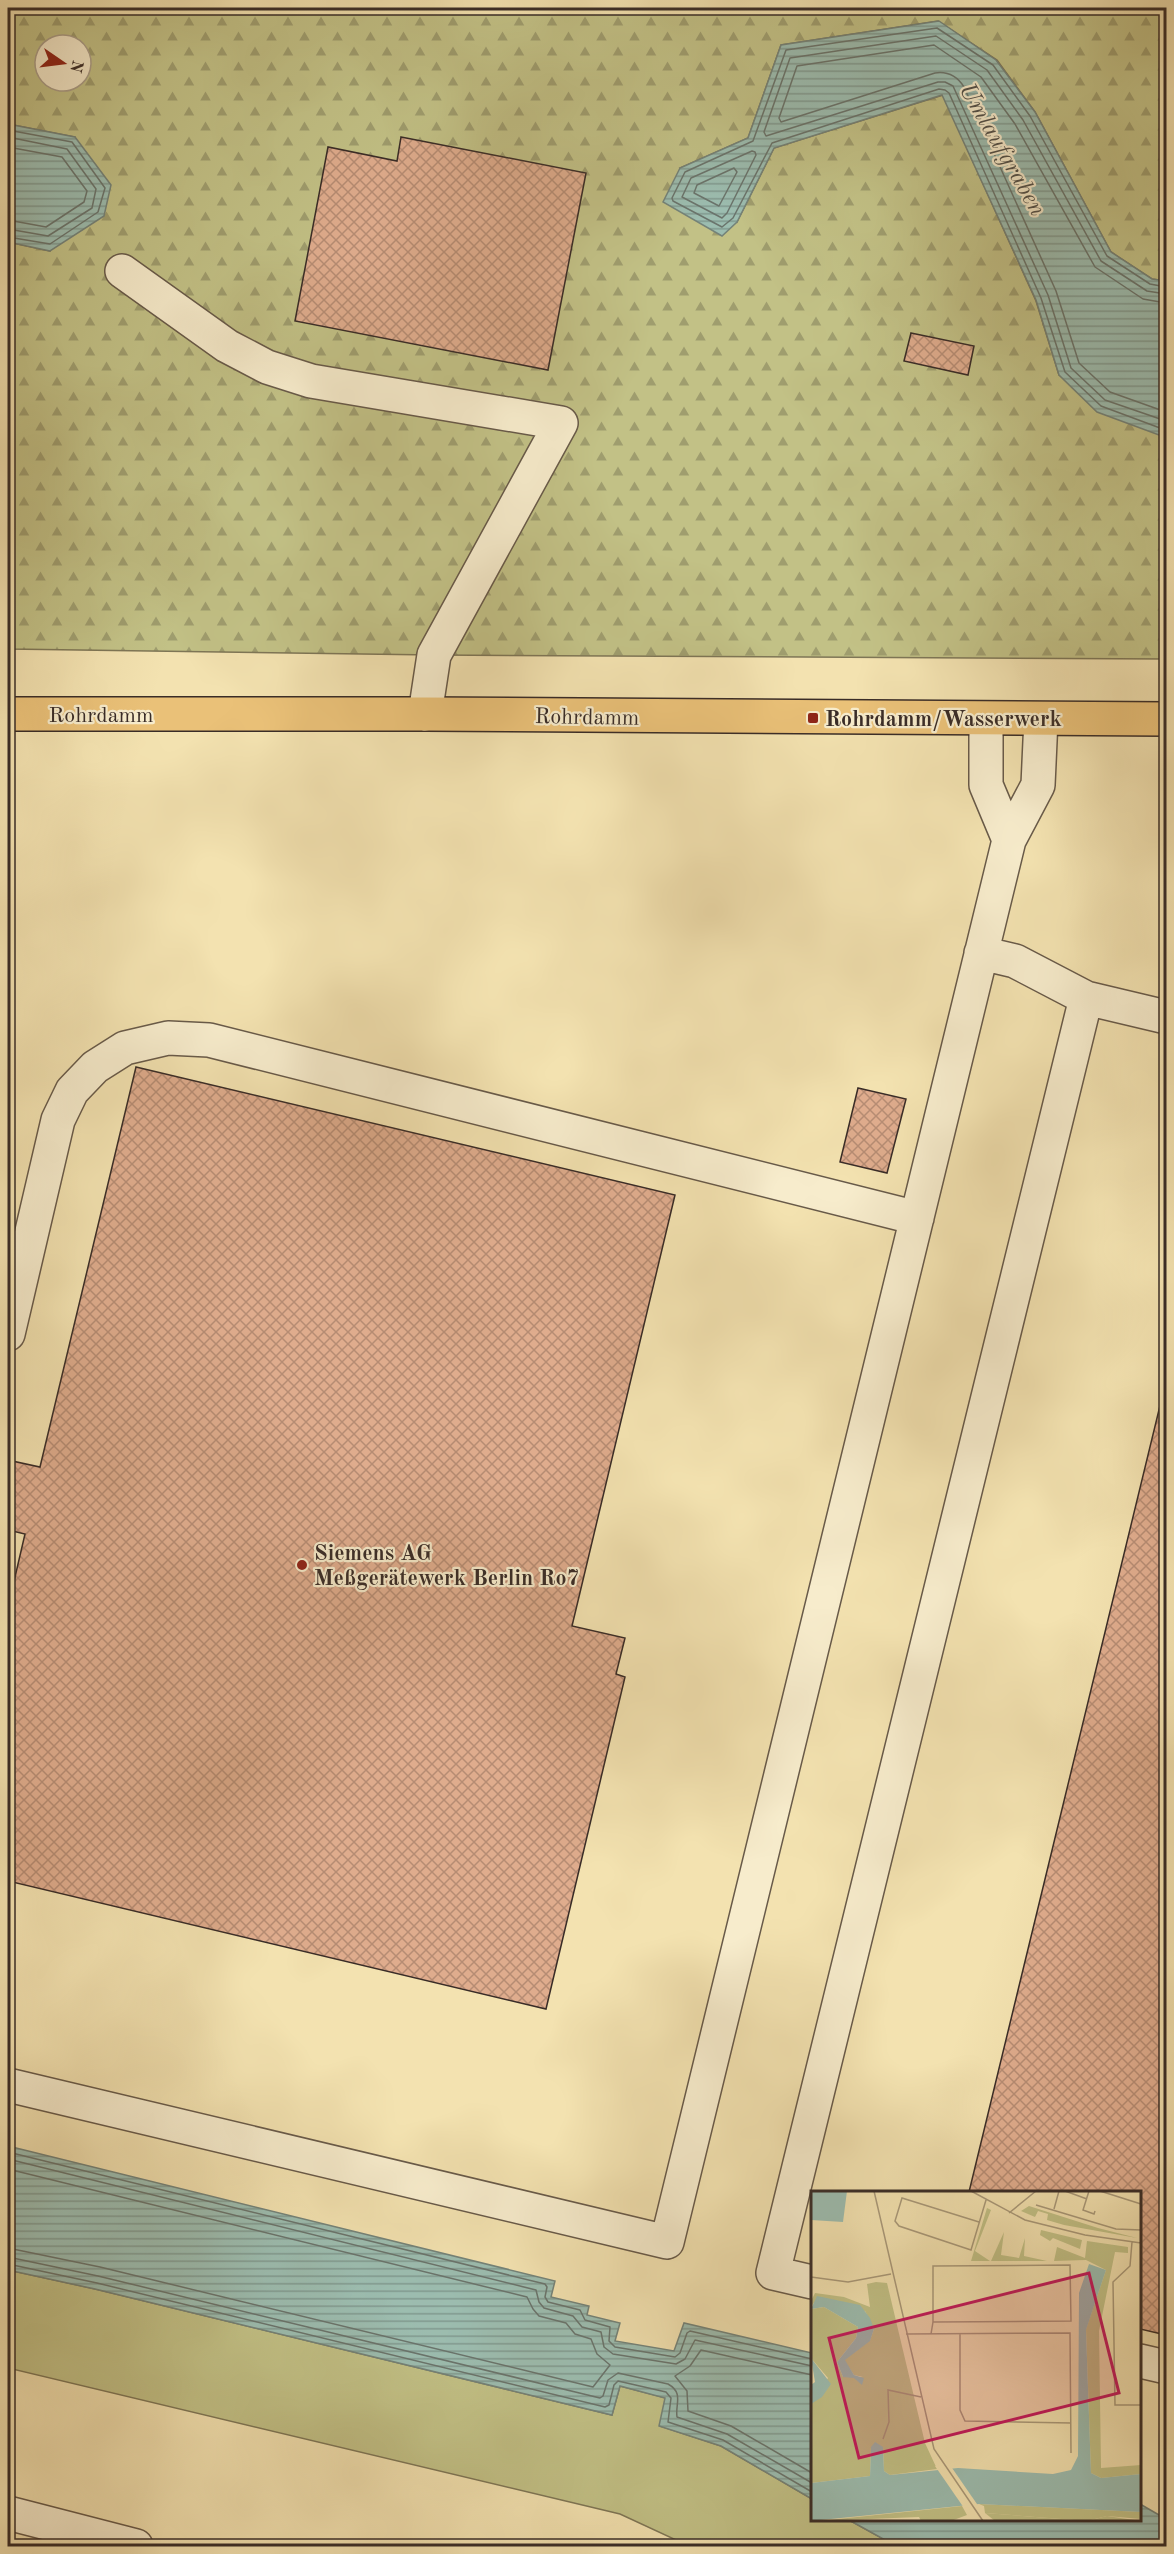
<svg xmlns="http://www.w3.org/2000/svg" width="1174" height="2554" viewBox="0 0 1174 2554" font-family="'Old Standard TT',serif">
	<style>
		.green { fill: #c2c186; stroke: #7e7656; stroke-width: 1.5 }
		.forest { fill: url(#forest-firs); stroke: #7e7656; stroke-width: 1.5; fill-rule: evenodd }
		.water { fill: url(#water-rules); stroke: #748379; stroke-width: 1.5 }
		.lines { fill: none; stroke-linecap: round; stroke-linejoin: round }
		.shore { stroke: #6a746c; stroke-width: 1.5 }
		.building { fill: url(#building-cross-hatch); stroke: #392c27; stroke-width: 1.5 }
		.minor-casing { stroke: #685a49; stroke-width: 36 }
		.major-casing { stroke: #392c27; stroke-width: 36 }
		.minor { stroke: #f7eccc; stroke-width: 33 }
		.major { stroke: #eac178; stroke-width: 33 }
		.poi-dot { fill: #8f2418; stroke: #f7eccc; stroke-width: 2 }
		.labels { text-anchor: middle; stroke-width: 4.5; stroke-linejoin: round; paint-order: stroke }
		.street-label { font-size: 22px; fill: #392c27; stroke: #f7eccc }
		.poi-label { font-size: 22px; font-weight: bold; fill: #392c27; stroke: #f7eccc; text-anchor: start }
		.water-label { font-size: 24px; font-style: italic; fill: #525049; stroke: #f7eccc }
		.inset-road { fill: none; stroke: #a99979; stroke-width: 1.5 }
		.view { fill: #c2185b; fill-opacity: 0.15; stroke: #c2185b; stroke-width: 3 }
		.inset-edge { fill: none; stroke: #392c27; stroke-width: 3 }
	</style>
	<defs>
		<pattern id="forest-firs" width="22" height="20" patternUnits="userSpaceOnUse" patternTransform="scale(1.5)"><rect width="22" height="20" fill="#c2c186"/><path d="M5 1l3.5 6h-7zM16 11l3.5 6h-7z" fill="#9f9d6e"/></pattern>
		<pattern id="water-rules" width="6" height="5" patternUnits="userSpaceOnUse" patternTransform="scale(1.5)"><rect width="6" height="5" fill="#9cbdb0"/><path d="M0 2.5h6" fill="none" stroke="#809a8f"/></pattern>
		<pattern id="building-cross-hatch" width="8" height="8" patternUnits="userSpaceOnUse" patternTransform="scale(1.5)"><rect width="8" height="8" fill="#dfac8d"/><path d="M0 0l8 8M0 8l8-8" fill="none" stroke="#b68c73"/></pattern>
	</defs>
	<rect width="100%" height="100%" fill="#f3e2b0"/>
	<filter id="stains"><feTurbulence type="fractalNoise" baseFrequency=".00333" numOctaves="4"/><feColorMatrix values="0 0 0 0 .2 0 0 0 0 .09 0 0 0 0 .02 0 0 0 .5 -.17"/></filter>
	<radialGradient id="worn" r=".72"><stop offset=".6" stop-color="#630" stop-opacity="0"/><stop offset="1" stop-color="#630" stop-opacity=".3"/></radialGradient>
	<path class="green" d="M8 2270 95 2289 612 2415 620 2386 666 2398 660 2426 721 2446 812 2499V2520H849L896 2546H689L620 2514 8 2368Z"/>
	<path class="forest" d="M8 8H1166V281L1152 279 1111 252 1035 112 997 60 938 21 781 45 748 138 680 168 737 222 774 148 943 95 1036 301 1059 375 1159 434H1166V659L434 655 8 649V242L50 251 75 137 8 124ZM45 45H81V81H45Z"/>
	<path class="water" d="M939 21 996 60 1035 112 1111 252 1152 279 1166 281V434L1159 435 1097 412 1059 375 1036 300 942 95 774 148 737 222 722 236 663 202 680 168 748 138 781 45Z
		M8 124 75 137 111 185 104 216 50 251 8 242Z
		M8 2146 555 2281 551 2297 589 2306 587 2315 620 2323 615 2341 674 2351 684 2323 812 2353V2499L721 2446 659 2426 665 2398 620 2386 612 2415 95 2289 8 2270Z
		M1140 2504 1166 2519V2546H896L849 2520H1140Z"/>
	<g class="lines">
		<path class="shore" d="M8 130 72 142 105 188 98 212 50 244 8 237
			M8 137 67 149 96 189 92 208 48 236 8 229
			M8 147 62 157 87 191 84 202 46 227 8 220
			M752 151 755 152 756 155 727 213 722 218 682 197 691 178Z
			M734 168 737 172 719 206 694 193 697 185Z
			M1166 287 1150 284 1107 256 1030 116 993 65 937 28 786 50 753 141 685 172 672 198 673 201 722 227 733 218 772 143 939 89 945 90 949 93 1041 298 1065 372 1101 406 1160 428H1166
			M1166 294 1147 291 1101 261 1023 120 987 70 936 36 790 58 764 132 766 136 938 82H945L953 86 1048 295 1071 368 1105 400 1166 421
			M1166 303 1143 299 1095 267 1015 124 981 77 934 45 797 66 779 118 781 122 935 73C948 71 957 76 964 87L1056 291 1079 363 1110 392 1166 412
			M8 2152 545 2284 547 2287 545 2297 548 2302 580 2310 585 2320 610 2327 609 2341 615 2347 675 2357 680 2353 687 2333 690 2331 812 2359
			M8 2159 536 2290 539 2302 544 2308 573 2316 582 2327 601 2332 604 2347 613 2354 676 2364 685 2359 695 2340 812 2366
			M8 2169 527 2297 533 2309 539 2316 566 2323 575 2334 591 2339 597 2354 610 2365 593 2387 100 2267 8 2248
			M8 2257 98 2276 600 2398 603 2396 608 2380 618 2373 668 2384C684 2393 675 2404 677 2417L727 2434 812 2483
			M8 2264 97 2283 605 2407 609 2405 614 2385 618 2381 666 2392 671 2398 668 2422 723 2440 812 2492
			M812 2375 701 2350 690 2366 675 2376 687 2391 688 2411 731 2426 812 2473"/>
	</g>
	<path class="building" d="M401 137 586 173 548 370 295 321 328 147 397 161Z
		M911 333 974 346 968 375 904 361Z
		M136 1067 675 1195 572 1626 625 1638 616 1674 625 1677 546 2009 8 1881V1607L25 1534 8 1530V1480L12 1461 40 1467Z
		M858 1088 906 1099 887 1173 840 1162Z
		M1166 1381V2335L1140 2329V2192H969Z"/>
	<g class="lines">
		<defs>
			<path id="minor" d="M122 271 227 346 267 367 311 381 561 423 434 655 425 714
				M986 719V785L1009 840
				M981 953 1015 961 1086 998 1166 1017
				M8 1334 58 1120 72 1091 95 1067 125 1048 168 1038 209 1040 917 1218
				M8 2085 667 2242 1009 840 1038 785 1041 719
				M812 2282 773 2273 1086 998
				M1140 2361 1166 2367
				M8 2513 136 2546"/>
			<path id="major" d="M8 714H425L1166 719"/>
		</defs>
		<use href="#minor" class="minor-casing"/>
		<use href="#major" class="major-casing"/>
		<use href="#minor" class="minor"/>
		<use href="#major" class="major"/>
	</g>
	<g class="poi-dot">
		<rect x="807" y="712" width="12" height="12" rx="3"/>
		<circle cx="302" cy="1565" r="6"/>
	</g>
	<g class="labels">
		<g class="street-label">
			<text x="101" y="722">Rohrdamm</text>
			<text transform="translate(587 716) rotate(1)" y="8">Rohrdamm</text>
		</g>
		<g class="poi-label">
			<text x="825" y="726">Rohrdamm/Wasserwerk</text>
			<text x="314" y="1560">Siemens AG<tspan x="314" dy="25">Meßgerätewerk Berlin Ro7</tspan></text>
		</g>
		<g class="water-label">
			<text transform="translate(1003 149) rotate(60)" y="8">Umlaufgraben</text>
		</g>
	</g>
	<g transform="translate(811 2191)">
		<rect width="330" height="330" fill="#f3e2b0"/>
		<path d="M218 15 287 37 326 47 253 34 236 29 237 23 227 20 224 26 210 20ZM176 17 180 19 164 60 179 70H160ZM230 39 271 49 269 58 242 47 239 50 229 44ZM193 41 190 64 208 67 214 47 213 65 236 70H180ZM276 50 317 56V62L304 61 288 140 290 277 330 274V283L290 287 280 282 275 138 295 79 275 69 243 70 246 56 274 67ZM168 313 330 321V328L296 325 276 330 174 322 173 315ZM151 315 156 324 140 330H110L108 326 8 330Z" fill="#c2c186"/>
		<path d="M65 91 76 92 114 252 126 278 79 284 73 280 72 256H60L59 285 0 292V213L17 187 0 167V118L13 116 47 136 45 147 26 171 32 186H52L43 184 33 169 59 149 63 138 54 120 3 112 0 115V110L4 102 33 106 59 116 56 93Z" fill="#c2c186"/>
		<path d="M174 322 276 330 296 325 330 330H184Z" fill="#c2c186"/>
		<path d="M0 0H36L32 31 0 29ZM278 73 295 79 275 139 280 282 290 287 330 283V321L168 313 0 330V292L59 285 60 256 64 251 72 256 73 280 79 284 147 277 242 283 260 279 267 265 268 102ZM6 105 49 114 59 127 63 138 59 150 34 169 43 184 53 187 51 194 43 187 32 186 26 171 45 147 47 136 13 116 0 118ZM0 167 20 193 11 206 0 213V194L4 191Z" fill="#9cbdb0"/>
		<path d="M139 274 168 316 153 317 124 275Z" fill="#f3e2b0"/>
		<path class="inset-road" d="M63 0 123 258 172 330M160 0 214 29 274 44 330 52M254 0 276 8M278 0 272 19 283 23 284 20M289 0 330 13M225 14 305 38 330 39M243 18 248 0M198 22 225 0M168 31 91 7 84 30 88 35 160 59 175 9M321 51 319 75 302 91 304 214H330M0 86 37 91 80 83M95 143 259 142 260 262M120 143 122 131 260 130 259 74 122 75V131M149 143V219L154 230 260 232M72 248 78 231 77 199 110 206"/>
		<path class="view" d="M278 82 308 202 48 267 18 147Z"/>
		<rect width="330" height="330" class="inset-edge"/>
	</g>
	<rect width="1174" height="2554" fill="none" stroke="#f3e2b0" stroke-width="30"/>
	<rect x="9" y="9" width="1156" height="2536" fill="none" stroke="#392c27" stroke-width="3"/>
	<rect x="15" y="15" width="1144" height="2524" fill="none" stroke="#392c27" stroke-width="1.5"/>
	<g transform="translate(63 63) rotate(104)"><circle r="28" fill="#f7eccc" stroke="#ab9f8a" stroke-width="1.5"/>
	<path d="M0-4.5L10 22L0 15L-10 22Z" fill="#8f2418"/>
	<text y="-9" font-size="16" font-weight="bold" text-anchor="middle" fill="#392c27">N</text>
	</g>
	<rect width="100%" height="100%" filter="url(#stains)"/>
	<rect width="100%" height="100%" fill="url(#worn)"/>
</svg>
